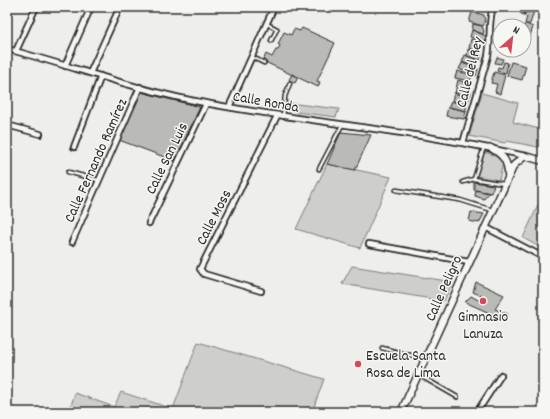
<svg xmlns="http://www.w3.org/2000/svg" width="550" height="419" viewBox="0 0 550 419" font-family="Dekko,sans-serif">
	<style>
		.green { fill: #cececa; stroke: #7c7c7a }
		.building { fill: #babab7; stroke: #2b2b2b }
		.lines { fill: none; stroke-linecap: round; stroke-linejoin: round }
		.lane-casing { stroke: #2b2b2b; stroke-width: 5.5 }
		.street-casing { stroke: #2b2b2b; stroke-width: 8 }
		.secondary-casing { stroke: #2b2b2b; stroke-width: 9 }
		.lane { stroke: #f6f6f2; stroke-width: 2.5 }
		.street { stroke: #f6f6f2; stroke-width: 4.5 }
		.secondary { stroke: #f6f6f2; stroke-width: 6 }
		.poi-dot { fill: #d1495b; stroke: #f6f6f2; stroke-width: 1.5 }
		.labels { text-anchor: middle; stroke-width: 3; stroke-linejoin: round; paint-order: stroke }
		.street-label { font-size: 15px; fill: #2b2b2b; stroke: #f6f6f2 }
		.poi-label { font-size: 15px; fill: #2b2b2b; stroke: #f6f6f2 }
	</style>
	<rect width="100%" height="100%" fill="#eeeeea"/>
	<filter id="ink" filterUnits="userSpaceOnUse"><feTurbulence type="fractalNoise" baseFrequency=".025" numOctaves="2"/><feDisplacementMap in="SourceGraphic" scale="8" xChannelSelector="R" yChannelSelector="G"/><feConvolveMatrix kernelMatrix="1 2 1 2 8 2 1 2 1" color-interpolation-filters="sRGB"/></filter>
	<g filter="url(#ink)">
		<path class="green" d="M482 93 518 103 513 122 543 130V148L507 141 505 143 469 136Z
			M288 103 339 109 336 117 296 112 288 107Z
			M483 152C492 154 498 155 503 163L499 180 476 176Z
			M327 164 391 177 360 248 296 229Z
			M539 203 543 205V249L523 238Z
			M352 266 453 282 444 301 342 284Z
			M198 342 324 379 312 412H69L75 393 114 407 121 392 173 409Z"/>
		<path class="building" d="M521 7H527L534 11 530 24H526L533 27 529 39 524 47V29H527L524 27 527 17 524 16 525 13 528 12 525 11 523 15 519 12Z
			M472 12 484 15 485 22 483 26 469 22Z
			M473 24 482 26 484 31 483 34 472 30Z
			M302 28 335 43 317 81 320 82 318 87 263 61 266 54 272 57 276 50H278L280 45 278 44 284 32 291 35 294 29 300 31Z
			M472 30 486 36 485 42 470 37Z
			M471 39 482 43 479 52 469 48Z
			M468 49 481 55 480 60 467 56Z
			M465 55 478 60 476 67 462 62Z
			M497 57 503 59 501 64 495 63Z
			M504 62 508 63 506 73 497 71 498 67 502 68Z
			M511 62 526 66 522 80 507 76Z
			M462 63 478 69 476 76 459 69Z
			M457 71 472 75 470 81 455 78Z
			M494 72 505 75 500 94 495 92 497 84 491 83Z
			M292 74 298 77 295 83 289 80Z
			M458 80 469 84 467 90 471 92 469 98 455 93Z
			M141 92 200 107 175 161 119 140Z
			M454 93 469 98 466 105 452 101Z
			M451 101 466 105V111L449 107Z
			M448 107 466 111 464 119 446 116Z
			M341 132 371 135 355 170 327 164Z
			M474 182 494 185 491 193 474 190Z
			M476 190 489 193 484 199 475 196Z
			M471 212 484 214 479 223 469 221Z
			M476 282 504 295 495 309 508 314 505 320 465 302 471 296 480 301 482 296 473 292Z"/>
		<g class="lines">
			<defs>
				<path id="lane" d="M267 24 277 29 271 41
					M252 57 264 63
					M283 117 285 96 290 83
					M484 147 474 179 504 184
					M319 169 342 125
					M68 172 98 180
					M463 182 474 179
					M396 190 460 200 492 210
					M382 348 425 359
					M419 375 457 397"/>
				<path id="street" d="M7 49C73 66 138 91 205 103 311 123 420 131 525 156
					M16 51 36 7
					M65 66 91 7
					M90 73 120 7
					M229 107 274 7
					M7 125 40 134
					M463 143 488 56C491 41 488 20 493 7
					M74 147 101 76
					M149 223 206 104
					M485 227 543 257
					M72 242 140 87
					M369 244 469 262
					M261 291 204 274 200 269 277 116
					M463 411 465 412
					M477 412 501 375"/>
				<path id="secondary" d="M491 148C503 155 508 161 508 175
					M401 412 514 165 525 156 543 161"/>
			</defs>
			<use href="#lane" class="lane-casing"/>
			<use href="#street" class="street-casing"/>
			<use href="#secondary" class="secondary-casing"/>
			<use href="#lane" class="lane"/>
			<use href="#street" class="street"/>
			<use href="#secondary" class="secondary"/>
		</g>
	</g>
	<g class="poi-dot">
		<circle cx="483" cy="301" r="4"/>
		<circle cx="358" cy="364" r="4"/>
	</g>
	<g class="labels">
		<g class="street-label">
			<text transform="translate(469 72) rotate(-76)" y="5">Calle del Rey</text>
			<text transform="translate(266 101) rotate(10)" y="5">Calle Ronda</text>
			<text transform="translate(166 158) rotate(-64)" y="5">Calle San Luis</text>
			<text transform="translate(95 160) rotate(-66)" y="5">Calle Fernando Ramírez</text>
			<text transform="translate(213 217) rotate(-63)" y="5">Calle Moss</text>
			<text transform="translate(443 288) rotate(-66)" y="5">Calle Peligro</text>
		</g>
		<g class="poi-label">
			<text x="483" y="321">Gimnasio<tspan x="483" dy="17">Lanuza</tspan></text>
			<text x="366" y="360" text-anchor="start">Escuela Santa<tspan x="366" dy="17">Rosa de Lima</tspan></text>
		</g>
	</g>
	<rect width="550" height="419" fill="none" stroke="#f6f6f2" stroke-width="24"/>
	<rect x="12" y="12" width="526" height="395" fill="none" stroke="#2b2b2b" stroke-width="1.5" filter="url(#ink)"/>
	<g transform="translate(512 38) rotate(28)"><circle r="19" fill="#f6f6f2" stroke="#a5a5a2"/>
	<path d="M0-3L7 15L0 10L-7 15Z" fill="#d1495b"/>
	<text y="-6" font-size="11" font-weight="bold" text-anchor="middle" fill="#2b2b2b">N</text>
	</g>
</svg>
